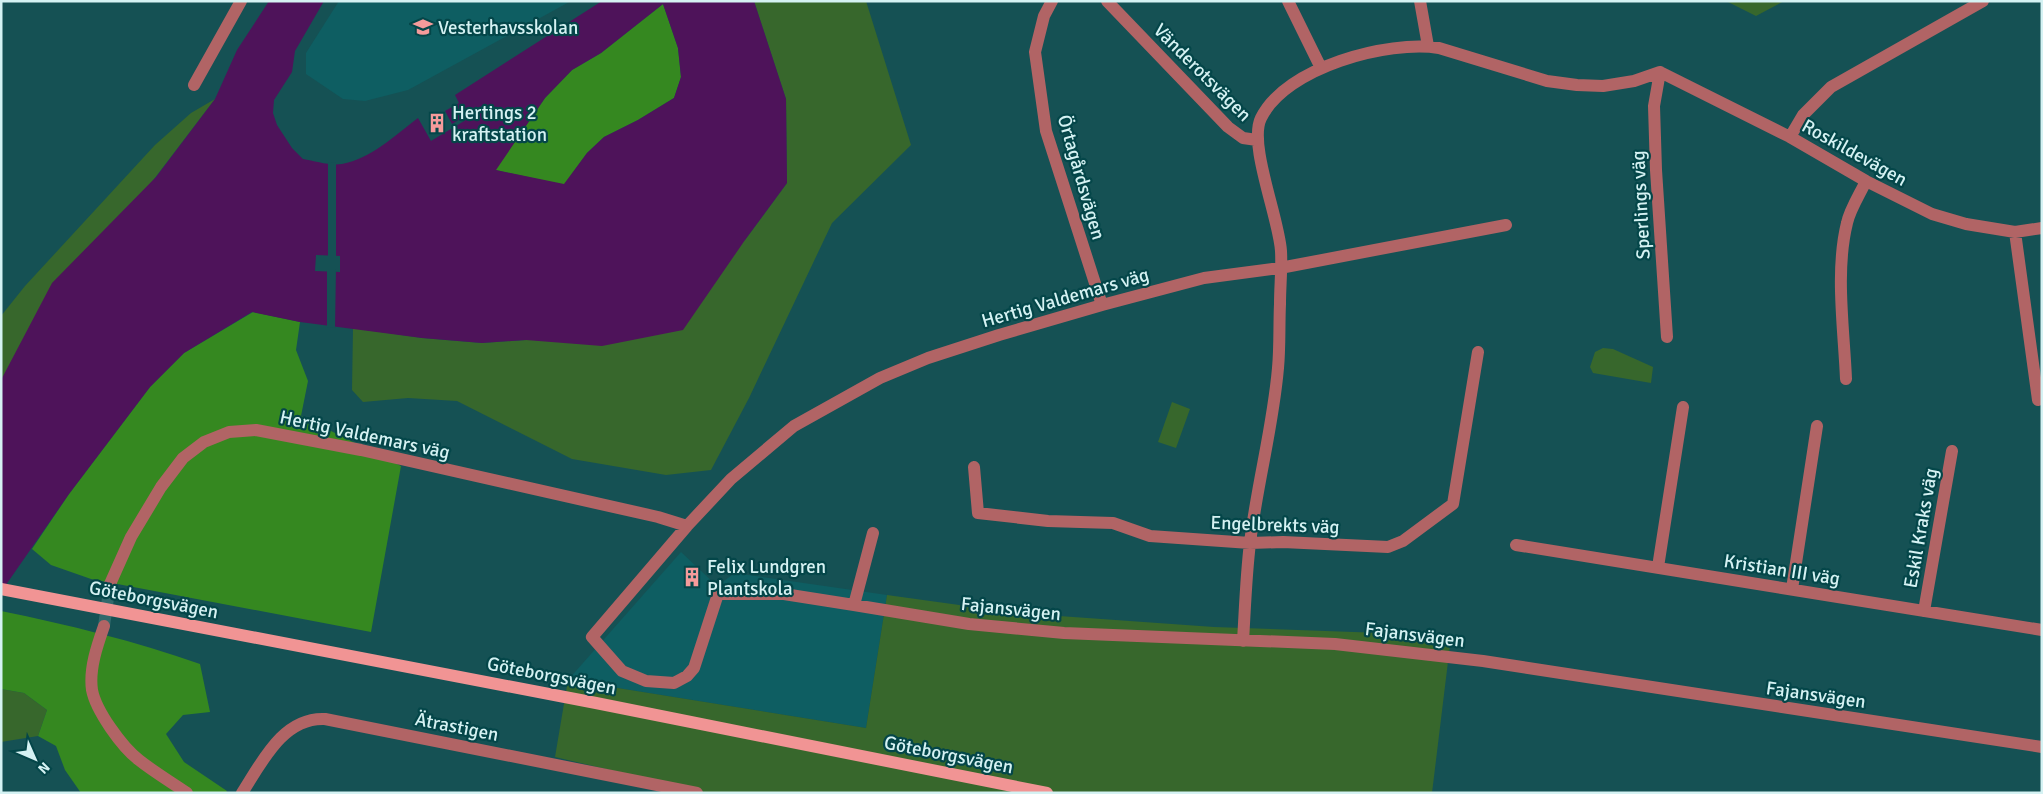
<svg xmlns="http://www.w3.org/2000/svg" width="2043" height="794" viewBox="0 0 2043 794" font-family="Signika,sans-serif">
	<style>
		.built { fill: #0e5e62 }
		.green { fill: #37672c }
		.forest { fill: #358820 }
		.water { fill: #4e135a; fill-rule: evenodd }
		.pier { fill: #155154 }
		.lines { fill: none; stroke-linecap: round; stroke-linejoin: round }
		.minor-tunnel { stroke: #32696c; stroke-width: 12; stroke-dasharray: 12 6; stroke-linecap: butt }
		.minor { stroke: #b16465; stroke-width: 12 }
		.major { stroke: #f19494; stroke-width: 12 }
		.labels { text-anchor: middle; stroke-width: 4.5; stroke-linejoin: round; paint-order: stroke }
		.poi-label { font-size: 19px; fill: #d5f2f3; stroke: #044649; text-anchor: start }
		.street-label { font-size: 19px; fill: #d5f2f3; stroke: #044649 }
	</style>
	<rect width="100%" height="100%" fill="#155154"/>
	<path class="built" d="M339 1H571L408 90 365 101 343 99 306 74V53Z
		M681 552 717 586 735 573 887 595 866 728 568 680Z"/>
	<path class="green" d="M754 1H866L911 145 832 223 749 398 711 470 666 475 572 459 457 401 408 398 363 402 352 390 353 328 422 338 482 343 526 340 745 240 787 183 786 99Z
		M1726 1H1784L1756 16Z
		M215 99 1 380V316L25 286 155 145 191 113Z
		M1603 348 1613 349 1653 367 1651 383 1593 373 1590 367 1595 352Z
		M1172 402 1190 409 1176 448 1158 442Z
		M887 595 1017 613 1214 627 1437 635 1451 637 1432 793H708L555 757 568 680 866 728Z
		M1 689 24 693 47 710 38 736 1 742Z"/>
	<path class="forest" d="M663 4 678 48 681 77 674 98 638 120 604 137 587 153 564 185 495 170 545 98 572 70 601 53Z
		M253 312 300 322 296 350 308 381 301 416 401 466 371 632 91 579 51 565 32 549 69 494 150 387 184 353Z
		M1 611C69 625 135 641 200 664L210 712 183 715 166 734 184 762 227 791 226 793H81L65 770 56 746 38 736 47 710 24 693 1 689Z"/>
	<path class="water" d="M269 1H324L295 51 292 72 274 100 273 113 277 125 292 148 303 159C315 161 330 166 342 164 371 159 395 135 418 118L431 141 484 109 482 106 452 124 445 111 459 103 455 95 602 1H754L786 99 787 183 745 240 683 330 602 346 526 340 482 343 422 338 300 322 252 312 184 353 150 387 69 494 1 592V380L52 283 156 177 215 99 237 50ZM663 4 678 48 681 77 674 98 638 120 604 137 587 153 564 184 496 170 545 98 572 70 601 53ZM316 255 340 256V272L315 271Z"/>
	<path class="pier" d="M336 162V258H328V163Z
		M327 269H336L335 328 327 327Z"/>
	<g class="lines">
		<path class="minor-tunnel" d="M104 626 110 584"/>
		<path class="minor" d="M1052 1 1044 16 1035 52 1046 131 1102 305
			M1107 1 1228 127 1243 138 1257 140
			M1288 1 1321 68
			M1420 1 1428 46
			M1660 72 1790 137 1866 181 1932 214 1966 224 2015 232 2042 228
			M1660 72 1654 106 1656 170 1667 337
			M194 85 241 1
			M1790 137 1803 115 1831 87 1983 1
			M2015 232 2038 400
			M1846 379C1844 330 1835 271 1847 223 1850 209 1860 194 1866 181
			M974 467 978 513 1048 521 1113 523 1150 536 1250 543 1283 542 1388 547 1403 541 1453 504 1478 352
			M873 533 854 605 969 624 1064 633 1335 644 1483 661 2042 747
			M1516 545 2042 630
			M1658 567 1683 407
			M110 584 131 537 161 487 183 458 204 442 229 432 256 430 361 450 658 517 687 526
			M1792 589 1817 426
			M854 605 784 594H718L694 668 687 676 674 683 646 681 622 671 592 637 687 526 731 479 794 426 880 378 928 358 999 335 1102 305 1204 278 1280 268 1506 225
			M1924 611 1952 451
			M104 626C97 646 89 669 92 690 96 711 122 747 139 760 154 772 171 782 187 793
			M1243 641C1245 609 1246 576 1250 543 1257 484 1273 427 1278 368 1280 347 1279 325 1280 304 1280 286 1282 268 1281 251 1279 218 1248 144 1261 118 1286 67 1388 40 1439 48L1547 81 1577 85 1603 86 1634 81 1660 72
			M242 793C262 762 283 717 325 719L697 793"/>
		<path class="major" d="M1 589 596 703 1047 793"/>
	</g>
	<defs>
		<symbol id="school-bare" viewBox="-9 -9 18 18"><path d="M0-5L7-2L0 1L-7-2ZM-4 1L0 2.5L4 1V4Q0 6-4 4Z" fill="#f59b9b" stroke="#044649" stroke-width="2.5" paint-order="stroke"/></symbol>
		<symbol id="building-bare" viewBox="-9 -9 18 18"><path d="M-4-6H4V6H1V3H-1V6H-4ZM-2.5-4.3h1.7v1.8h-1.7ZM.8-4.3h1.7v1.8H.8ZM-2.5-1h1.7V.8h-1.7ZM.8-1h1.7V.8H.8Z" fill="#f59b9b" stroke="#044649" stroke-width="2.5" paint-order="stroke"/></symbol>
	</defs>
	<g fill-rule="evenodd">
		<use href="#school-bare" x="409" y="13" width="28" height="28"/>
		<use href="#building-bare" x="423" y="109" width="28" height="28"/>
		<use href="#building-bare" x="678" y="563" width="28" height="28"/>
	</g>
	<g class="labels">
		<g class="poi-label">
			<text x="438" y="34">Vesterhavsskolan</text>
			<text x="452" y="119">Hertings 2<tspan x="452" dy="22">kraftstation</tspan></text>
			<text x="707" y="573">Felix Lundgren<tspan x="707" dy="22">Plantskola</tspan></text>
		</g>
		<g class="street-label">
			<text transform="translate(1203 72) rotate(45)" y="7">Vänderotsvägen</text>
			<text transform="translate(1855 152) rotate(29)" y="7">Roskildevägen</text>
			<text transform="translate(1082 177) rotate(74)" y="7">Örtagårdsvägen</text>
			<text transform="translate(1640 205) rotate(-93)" y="7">Sperlings väg</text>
			<text transform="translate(1065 297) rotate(-16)" y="7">Hertig Valdemars väg</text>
			<text transform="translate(365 434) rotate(12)" y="7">Hertig Valdemars väg</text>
			<text transform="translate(1275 524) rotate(2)" y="7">Engelbrekts väg</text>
			<text transform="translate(1920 528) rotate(-80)" y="7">Eskil Kraks väg</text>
			<text transform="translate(1782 569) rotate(9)" y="7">Kristian III väg</text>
			<text transform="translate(154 599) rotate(11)" y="7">Göteborgsvägen</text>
			<text transform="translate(1011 608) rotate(6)" y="7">Fajansvägen</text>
			<text transform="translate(1415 634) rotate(7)" y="7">Fajansvägen</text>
			<text transform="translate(552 675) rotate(11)" y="7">Göteborgsvägen</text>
			<text transform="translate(1816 694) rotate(8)" y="7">Fajansvägen</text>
			<text transform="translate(457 726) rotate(11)" y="7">Ätrastigen</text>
			<text transform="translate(949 754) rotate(11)" y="7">Göteborgsvägen</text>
		</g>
	</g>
	<rect width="2043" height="794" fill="none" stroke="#d5f2f3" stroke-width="5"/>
	<g transform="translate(35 759) rotate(135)" stroke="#044649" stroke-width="4" paint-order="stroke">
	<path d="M0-4L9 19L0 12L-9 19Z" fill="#d5f2f3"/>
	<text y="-8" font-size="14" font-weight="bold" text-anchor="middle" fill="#d5f2f3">N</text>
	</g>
</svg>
